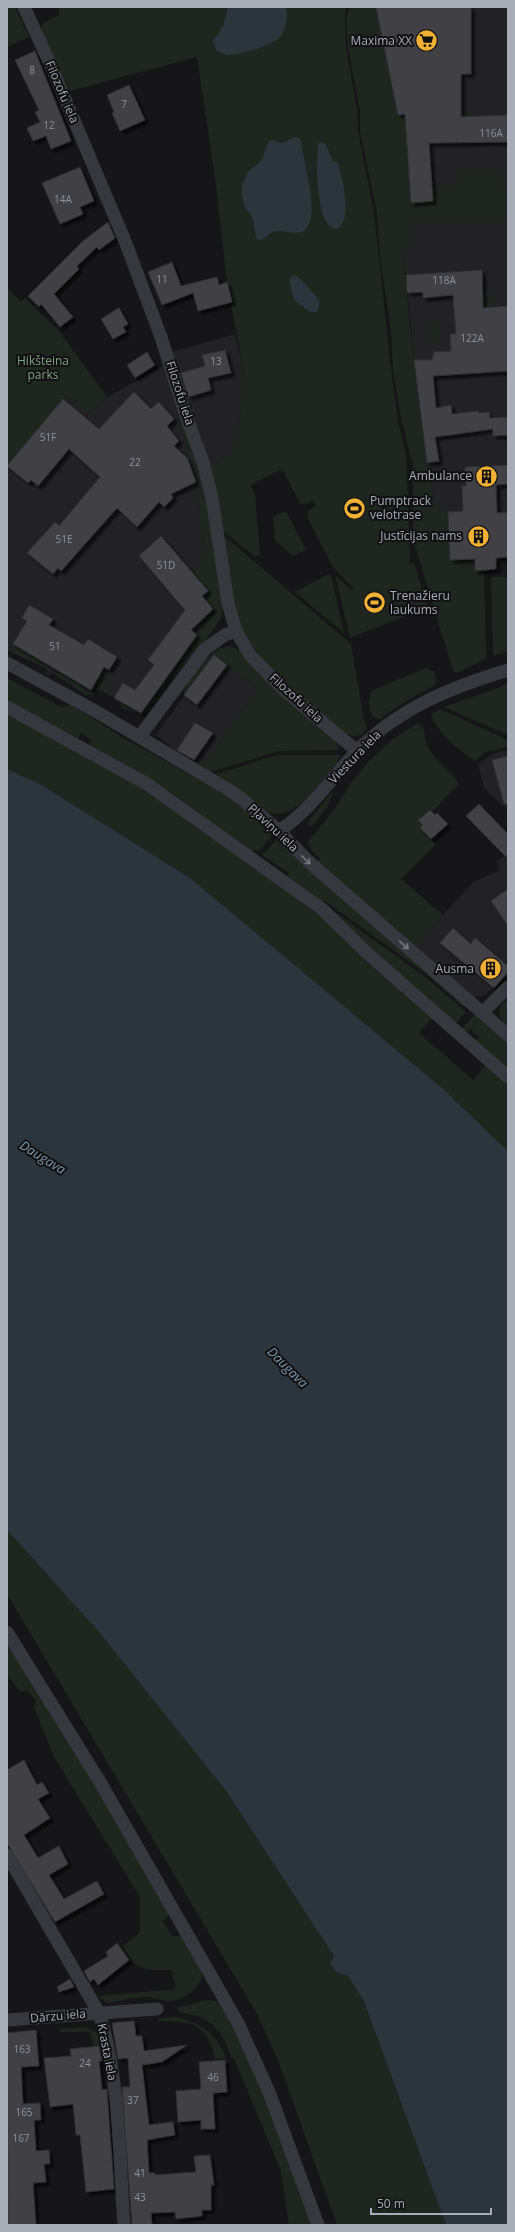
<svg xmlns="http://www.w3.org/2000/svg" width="515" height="2232" viewBox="0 0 515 2232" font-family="'Open Sans',sans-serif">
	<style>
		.built { fill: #222225 }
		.green { fill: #1e261f }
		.water { fill: #2c353c }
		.building { fill: #404145; stroke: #303034; filter: url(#shadow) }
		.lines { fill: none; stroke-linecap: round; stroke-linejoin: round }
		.street { stroke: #37383d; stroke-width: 13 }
		.oneway { stroke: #757881 }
		.labels { text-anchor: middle; stroke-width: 4; stroke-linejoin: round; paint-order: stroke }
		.number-label { font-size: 10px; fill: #8e929b }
		.poi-label { font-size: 12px; fill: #a8adb8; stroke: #111113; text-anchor: end }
		.street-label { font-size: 12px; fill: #a8adb8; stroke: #111113 }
		.park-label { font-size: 12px; fill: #7fa381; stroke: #111113 }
		.water-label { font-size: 13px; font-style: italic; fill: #7f9bb3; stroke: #111113 }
	</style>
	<defs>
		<filter id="shadow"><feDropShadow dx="3.5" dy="3.5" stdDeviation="1" flood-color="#0009"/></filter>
	</defs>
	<rect width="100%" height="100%" fill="#161618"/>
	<path class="built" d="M361 7H508V557L495 558 496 569 475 571V564L450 560 435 508 420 418 406 275Z
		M235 334 244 371 241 409 236 443 232 453 226 459 218 462 210 470 172 352Z
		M165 365 196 482 205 553 194 574 213 609 204 618V625L141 713 93 686 88 695 84 692 87 687 71 678 59 666 54 674 51 673 49 676 45 674 47 670 45 668 49 660 17 646 14 651 10 648 12 645 7 642V466L66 395 88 413 107 397Z
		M214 655 259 689 206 761H194L176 751 156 735Z
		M508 750V810L484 788 478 764 492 754Z
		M508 855V976L483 996H471L413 948 473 882 500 870 497 861Z"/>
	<path class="green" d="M7 7H15L29 37 7 47Z
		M58 7H346L345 18 346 48 357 109 358 130 374 213 391 369 398 422 406 453 410 564 414 563 428 607 350 638 335 575 352 591 354 588 333 567 307 517 308 511 316 505 312 500 305 505 300 503 282 469 250 485 255 495 260 554 255 557 222 530 218 497 210 470 213 465 226 459 232 453 236 443 241 409 244 371 227 282 216 185 197 57 70 91 41 31 43 23 60 14Z
		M349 7H376L398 111H473V125L406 128 411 203 433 201V188L458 187V170L501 172 500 188 508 189V220L411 221 410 246 409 249H402L420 418 435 508 448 512 450 560 472 559 475 571 484 569 486 659 456 673 453 671 413 539V466L401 418 393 369 391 330 380 258 377 213 360 131V111L348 48 346 20Z
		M7 288 21 302 25 298 59 331 107 397 88 413 66 395 7 468Z
		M488 292 494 297 495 312 478 309V307L454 309Z
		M433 319 438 324 440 340 435 344 430 341 429 322Z
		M165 365 206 491 223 605 221 617 212 632 170 681 148 711 141 715 123 708 114 698 141 713 204 625V618L213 609 202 596 194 574 205 553 196 482Z
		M286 511 306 550 293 556 275 540 273 517Z
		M223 535 351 644 364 720 367 728 362 735 354 736 349 735C319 718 251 655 238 623 229 599 227 561 223 535Z
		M328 574 331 575 344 633 295 592Z
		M491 577H508V651L493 656Z
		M7 642 12 645 10 648 14 651 17 646 50 660 45 668 7 650Z
		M231 646 240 651 265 678 336 741 339 750 278 751 211 772 194 761H206L259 689 214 655 184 695C184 678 213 646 231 646Z
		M59 665 72 678 87 688 84 692 88 695 104 667 109 670 106 677 109 688 106 693 98 689 93 695H86L54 674Z
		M426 668 434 671 437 681 435 685 406 701 379 719 373 717C368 708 367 698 373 690Z
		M7 678 61 707 71 705 127 740 218 790 243 806 271 832 270 838 259 851 250 850 174 795 89 744 91 739 81 733 78 738 7 700Z
		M508 684V735L444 707Z
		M440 709 508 740V747L486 752 475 761C459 749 437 735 431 714Z
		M7 713 136 784 173 807 328 922 364 960 432 1018 419 1033 473 1080 486 1065 508 1085V1151L442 1088 190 878 40 784 7 769Z
		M418 723C426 728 424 737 427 745 434 761 450 769 459 784L432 812 429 810 418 819 423 825 421 828 436 844 401 879 443 915 413 948 316 863 320 858 312 851 307 843 337 806 350 784 371 759 392 740Z
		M277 755H340L337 763C321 780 293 826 266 811 260 807 255 801 250 797 239 789 228 781 216 774Z
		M333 791 328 806 313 825 310 826 306 824Z
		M276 840 282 842 467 1005 464 1007 425 973 325 901 321 903 286 878 289 873 262 855Z
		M331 909 424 976 465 1011V1013L455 1025 376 954Z
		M508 998V1031L499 1014 501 1005Z
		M476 1013 508 1042V1071L475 1041 479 1037 470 1029 465 1033 461 1029Z
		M7 1530 99 1632 226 1791 334 1956 330 1963 336 1972 348 1976 363 1999 446 2225H337L278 2060 256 2012 7 1594Z
		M7 1639 92 1777 170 1913 163 1921 172 1937 180 1935 184 1938 202 1971C204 1986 186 1999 172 2001 162 2002 154 1996 145 1997 132 1997 120 2001 108 2003L97 1996 175 1989 172 1970C142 1970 139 1972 122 1946L140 1933V1897L54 1757 34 1707 36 1700 26 1690 21 1692 7 1675Z
		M209 2000 215 2001 225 2008 255 2070 314 2225H289L281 2171 234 2058H231C226 2039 216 2023 197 2016 191 2014 182 2014 177 2010L178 2007Z
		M173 2017C199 2020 217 2034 226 2058L215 2059C206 2022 194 2022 158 2021V2019Z
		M86 2027 99 2034 101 2077 96 2047H94L90 2032H60V2029Z"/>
	<path class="water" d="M228 7H286C288 17 286 32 278 39 271 46 238 55 228 55 223 54 220 53 216 50L213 41 223 26Z
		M294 137 299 138 301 141C303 160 323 223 302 232 294 235 283 230 275 231 268 233 266 239 259 240L256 238 253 219 245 207 242 196V186L248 172 261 161 269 141 272 140 283 143Z
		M320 142 325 143 333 161 338 163C342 177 354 221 336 229 315 226 316 161 318 144Z
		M293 275C299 275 316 295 320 302L317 312H310L294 300 289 280Z
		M7 769 40 784 190 878 442 1088 508 1151V2225H446L363 1999 348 1976 336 1972 330 1963 334 1956 226 1791 99 1632 7 1530Z"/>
	<path class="building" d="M376 7H471V74H461V117L508 115V142L429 143 433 201 411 203 405 114 398 115Z
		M35 51 71 141 51 149 46 136 33 141 27 128 40 122 35 112 39 110 15 60Z
		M129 85 145 120 120 131 112 113 114 112 107 95Z
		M80 167 94 201 80 207 83 214 60 224 42 183Z
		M108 222 115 238 99 250 97 247 77 266 79 269 54 294 73 317 60 327 41 304 39 307 28 296 83 241Z
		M172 262 181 286 217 277 219 285 227 282 232 302 198 311 193 293 162 305 148 272Z
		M482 270 483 308 508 306V371L433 376 436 408 451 405 452 414 478 411 479 413 489 412 490 418 508 417V435L493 436V429L435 437 439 461 427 463 414 360H432L434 352 451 351 450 334H456L453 295 423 298V292L407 293 406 275Z
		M119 308 128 324 123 327 126 332 113 339 101 319Z
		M225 350 231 373 208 378 211 390 188 397 181 373 205 366 202 355Z
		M147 352 155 365 135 378 127 365Z
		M134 392 151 409 159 402 174 419 167 426 179 441 174 446 187 458 196 482 171 494 173 498 164 507 159 502 137 527 117 508 61 571 58 568 53 574 27 553 55 522 59 526 100 477 69 449 38 486 31 480 28 483 7 466 63 399 99 429Z
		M508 465V484L496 485 497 513 508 512V557L496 558V569L475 571V559L450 560 448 512 463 511 462 486H466L465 467Z
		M161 536 208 591 202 596 213 609 191 630 197 635 141 713 114 698 123 683 135 690 154 665 148 660 185 610 139 556Z
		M29 605 53 619 49 625 84 645 88 639 117 657 109 670 104 667 91 690 13 644 27 621 22 618Z
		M214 655 227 665 197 705 184 695Z
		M195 723 213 733 194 760 177 750Z
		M508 756V804H504L492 760Z
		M479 804 508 834V859L466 816Z
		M430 810 435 815 437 813 448 824 431 839 420 828 423 825 418 820Z
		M508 889V926L491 901Z
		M453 928 471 944 475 938 508 966V972L494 988 440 943Z
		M24 1760 37 1785 42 1782 49 1793 38 1799 50 1818 24 1835 38 1858 59 1846 68 1864 49 1875 64 1899 97 1881 104 1894 55 1922 7 1843V1770Z
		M117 1943 129 1960 98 1985 94 1979 90 1982 84 1971 108 1956 106 1952Z
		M70 1979 74 1987 59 1992 57 1987Z
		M134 2021 136 2036H142L144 2051 187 2045 162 2062 142 2065 149 2125 173 2122 175 2135 147 2140 149 2173H155V2175L196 2172 194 2156 210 2155 214 2185H211V2210H202V2216L176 2219 175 2212 151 2213 152 2225H132L122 2087H130L128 2058 118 2059 112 2023Z
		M36 2030 39 2066 21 2067 23 2104 40 2103 41 2120H34L36 2151 49 2150 50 2164H44L46 2182 33 2183 36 2225H8L7 2033Z
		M99 2046 102 2061H99L102 2090 107 2089V2091L114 2189 86 2192 80 2135H76L73 2104 50 2107 44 2058 71 2056 70 2049Z
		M225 2060 227 2092 213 2093 215 2129H201V2120L178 2122 176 2091 201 2089 199 2062Z"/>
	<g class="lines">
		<path class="street" d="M24 7 52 68 125 241 161 337 184 410 203 462 212 498 228 603 236 631 250 655 284 690 357 751
			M7 663 97 712 226 788 241 798 279 831 309 862 508 1035
			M7 707 147 784 322 909 367 953 508 1077
			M140 736 205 649 225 635 236 631
			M279 831C311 810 331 778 357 751 399 708 452 687 508 670
			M483 1012 508 987
			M7 1632 100 1782 238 2023 269 2092 318 2225
			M7 1855 99 2013C120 2077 119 2158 124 2225
			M7 2020 157 2009"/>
	</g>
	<defs><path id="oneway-shaft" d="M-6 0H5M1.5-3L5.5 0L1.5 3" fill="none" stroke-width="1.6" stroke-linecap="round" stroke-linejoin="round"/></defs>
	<g class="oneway">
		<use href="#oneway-shaft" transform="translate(306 860) rotate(44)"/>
		<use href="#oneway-shaft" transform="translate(404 945) rotate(41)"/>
	</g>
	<defs>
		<symbol id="supermarket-disc" viewBox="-11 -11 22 22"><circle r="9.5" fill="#f2b134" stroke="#111113"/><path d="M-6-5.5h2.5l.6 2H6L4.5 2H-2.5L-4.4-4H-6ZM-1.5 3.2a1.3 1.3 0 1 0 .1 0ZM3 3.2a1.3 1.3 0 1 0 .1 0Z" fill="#111"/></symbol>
		<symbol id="building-disc" viewBox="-11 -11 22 22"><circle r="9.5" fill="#f2b134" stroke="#111113"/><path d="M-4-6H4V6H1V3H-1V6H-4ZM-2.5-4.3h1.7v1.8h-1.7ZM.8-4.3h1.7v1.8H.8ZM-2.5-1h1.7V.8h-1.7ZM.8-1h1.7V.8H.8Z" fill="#111"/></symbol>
		<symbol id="stadium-disc" viewBox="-11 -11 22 22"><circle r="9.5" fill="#f2b134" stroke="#111113"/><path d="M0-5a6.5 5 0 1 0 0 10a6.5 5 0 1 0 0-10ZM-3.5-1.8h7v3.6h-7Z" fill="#111"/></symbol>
	</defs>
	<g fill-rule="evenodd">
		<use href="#supermarket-disc" x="414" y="28" width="25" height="25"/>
		<use href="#building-disc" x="474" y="464" width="25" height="25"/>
		<use href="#stadium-disc" x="342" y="496" width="25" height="25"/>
		<use href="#building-disc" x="466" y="524" width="25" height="25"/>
		<use href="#stadium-disc" x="362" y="590" width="25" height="25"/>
		<use href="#building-disc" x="478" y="956" width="25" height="25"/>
	</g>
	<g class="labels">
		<g class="number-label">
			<text x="32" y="74">8</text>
			<text x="124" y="108">7</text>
			<text x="49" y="129">12</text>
			<text x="491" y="137">116A</text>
			<text x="63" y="203">14A</text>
			<text x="162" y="283">11</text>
			<text x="444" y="284">118A</text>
			<text x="472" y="342">122A</text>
			<text x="216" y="365">13</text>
			<text x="48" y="441">51F</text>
			<text x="135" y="466">22</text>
			<text x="64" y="543">51E</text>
			<text x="166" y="569">51D</text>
			<text x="55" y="650">51</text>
			<text x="22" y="2053">163</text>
			<text x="85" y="2067">24</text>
			<text x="213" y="2081">46</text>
			<text x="133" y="2104">37</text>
			<text x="24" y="2116">165</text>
			<text x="21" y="2142">167</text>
			<text x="140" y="2177">41</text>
			<text x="140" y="2201">43</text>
		</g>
		<g class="poi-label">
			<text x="412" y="45">Maxima XX</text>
			<text x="472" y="480">Ambulance</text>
			<text x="370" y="505" text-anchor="start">Pumptrack<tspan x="370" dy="14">velotrase</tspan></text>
			<text x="462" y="540">Justīcijas nams</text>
			<text x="390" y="600" text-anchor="start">Trenažieru<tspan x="390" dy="14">laukums</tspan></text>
			<text x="474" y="973">Ausma</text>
		</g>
		<g class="street-label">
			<text transform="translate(62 92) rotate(67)" y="4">Filozofu iela</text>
			<text transform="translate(180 393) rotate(72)" y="4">Filozofu iela</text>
			<text transform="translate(296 698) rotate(42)" y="4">Filozofu iela</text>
			<text transform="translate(355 757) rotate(-46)" y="4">Viestura iela</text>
			<text transform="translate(273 828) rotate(43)" y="4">Pļaviņu iela</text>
			<text transform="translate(58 2016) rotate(-5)" y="4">Dārzu iela</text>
			<text transform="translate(107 2052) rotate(79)" y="4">Krasta iela</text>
		</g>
		<g class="park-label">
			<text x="43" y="365">Hikšteina<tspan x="43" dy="14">parks</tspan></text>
		</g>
		<g class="water-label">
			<text transform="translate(43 1157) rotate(32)" y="5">Daugava</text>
			<text transform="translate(288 1367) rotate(45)" y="5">Daugava</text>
		</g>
	</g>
	<rect width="515" height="2232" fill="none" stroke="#a8adb8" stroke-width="16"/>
	<path d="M371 2208v6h120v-6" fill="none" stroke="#a8adb8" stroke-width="2"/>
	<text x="377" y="2208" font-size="12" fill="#a8adb8" stroke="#111113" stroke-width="3" paint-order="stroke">50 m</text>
</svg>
